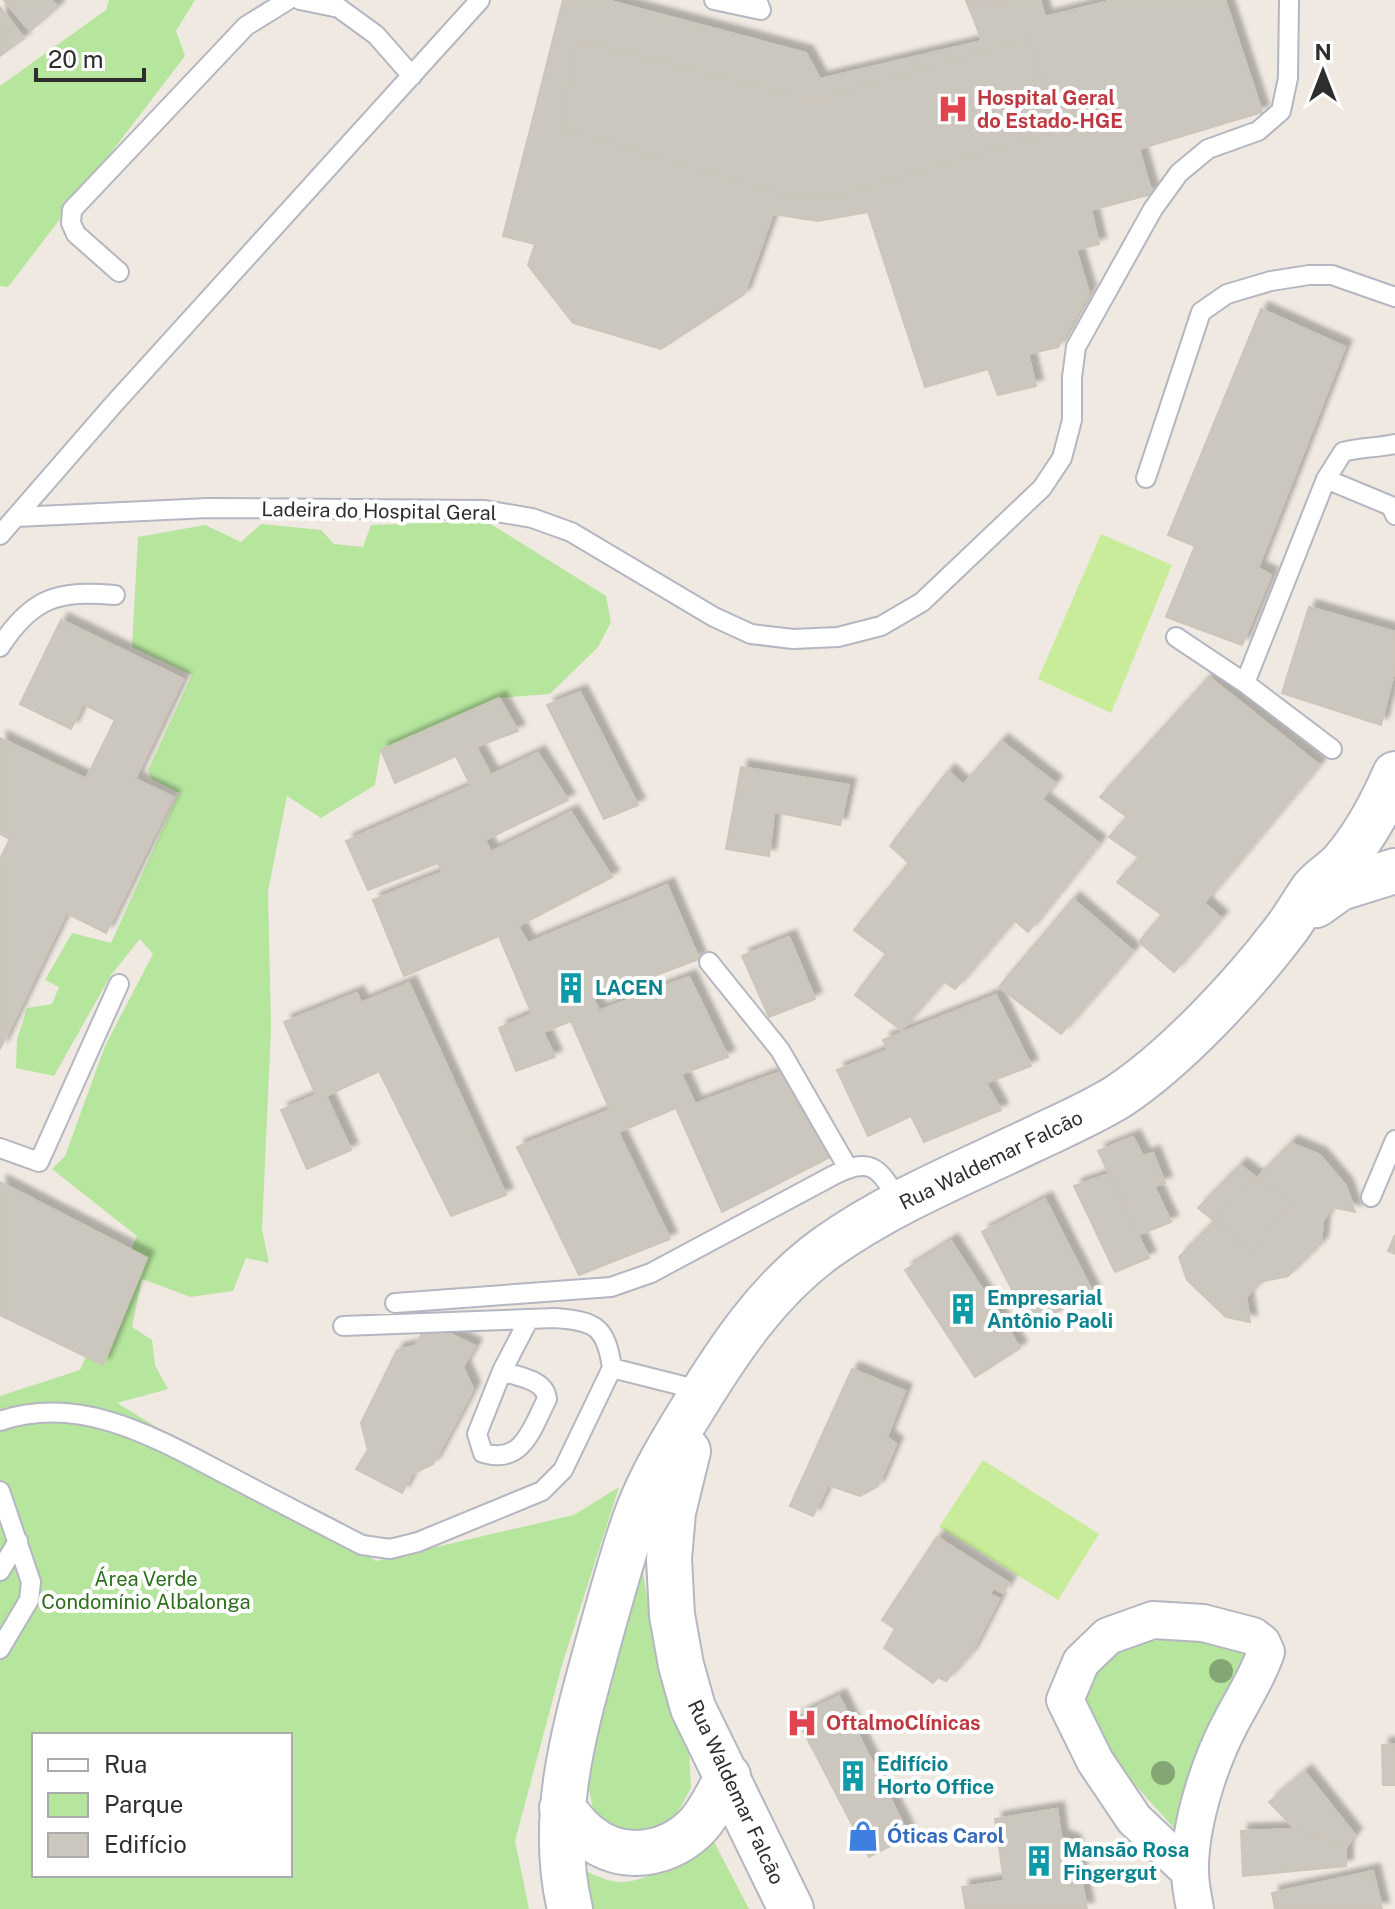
<svg xmlns="http://www.w3.org/2000/svg" width="1395" height="1909" viewBox="0 0 1395 1909" font-family="'Public Sans',sans-serif">
	<style>
		.green { fill: #b6e59e; fill-rule: evenodd }
		.pitch { fill: #c9ec9a }
		.building { fill: #cbc7bf; stroke: #cbc5ba; stroke-width: 2; filter: url(#shadow) }
		.lines { fill: none; stroke-linecap: round; stroke-linejoin: round }
		.lane-casing { stroke: #b4b7c1; stroke-width: 22 }
		.street-casing { stroke: #b4b7c1; stroke-width: 40 }
		.secondary-casing { stroke: #b4b7c1; stroke-width: 48 }
		.lane { stroke: #fff; stroke-width: 18 }
		.street { stroke: #fff; stroke-width: 36 }
		.secondary { stroke: #fff; stroke-width: 44 }
		.tree { fill: #84a574 }
		.labels { text-anchor: middle; stroke-width: 8; stroke-linejoin: round; paint-order: stroke }
		.health-label { font-size: 20px; font-weight: bold; fill: #be3a42; stroke: #fff; text-anchor: start }
		.street-label { font-size: 20px; fill: #2e2e2e; stroke: #fff }
		.culture-label { font-size: 20px; font-weight: bold; fill: #0d838f; stroke: #fff; text-anchor: start }
		.park-label { font-size: 20px; fill: #2c6e1b; stroke: #fff }
		.shop-label { font-size: 20px; font-weight: bold; fill: #366cbe; stroke: #fff; text-anchor: start }
	</style>
	<defs>
		<filter id="shadow"><feDropShadow dx="7" dy="-7" stdDeviation="2" flood-color="#0004"/></filter>
	</defs>
	<rect width="100%" height="100%" fill="#efe9e1"/>
	<path class="green" d="M109 0H195L176 31 185 56 8 287 0 286V86L106 10Z
		M486 521 606 596 611 622 598 647 550 694 499 698 381 750 375 785 321 818 287 796 268 891 271 1028 262 1230 269 1263 246 1258 233 1291 191 1297 142 1279 132 1327 152 1340 155 1365 168 1389 117 1403 376 1561 574 1515 619 1487 562 1665 515 1841 529 1909H0V1396L80 1370 137 1236 52 1169 65 1156 105 1046 153 954 140 939 111 975 54 1076 16 1068 17 1040 27 1008 52 1004 59 987 45 980 72 933 111 943 179 793 152 779 148 770 192 675 132 647 138 537 205 525 241 542 261 524 321 530 334 544 363 547 371 525ZM34 1735H290V1875H34Z
		M641 1560 653 1636 689 1751 691 1788 674 1819 643 1833 609 1827 593 1809 585 1770Z
		M1185 1637 1253 1655 1181 1836 1102 1748 1076 1702 1093 1665 1121 1645Z
		M712 1838 749 1909H577L567 1863C583 1869 605 1882 621 1882 651 1882 689 1855 712 1838Z"/>
	<path class="pitch" d="M1101 534 1172 565 1111 713 1038 679Z
		M983 1460 1099 1534 1058 1600 939 1527Z"/>
	<path class="building" d="M4 0H51L58 7 30 31Z
		M563 0H606L806 53 820 79 982 41 966 0H1040L1045 17 1114 0H1225L1262 112 1139 149 1152 194 1091 210 1099 244 1076 250 1089 293 1058 347 1028 354 1036 386 998 395 988 369 925 387 868 212 818 221 773 214 744 294 661 349 573 323 528 265 535 244 503 236Z
		M966 0H1008L970 11Z
		M0 7 24 38 0 56Z
		M1029 38 1056 131 827 199 797 198 560 128 578 40 800 97H827Z
		M1261 309 1345 347 1258 568 1271 575 1242 645 1166 617 1195 546 1168 535Z
		M1309 607 1395 632V669L1381 725 1282 693Z
		M61 620 183 679 135 779 173 797 106 933 66 913 0 1049V859L10 839 0 834V738L86 779 115 720 83 704 71 729 20 704Z
		M1209 677 1319 765 1204 903 1221 918 1174 972 1139 942 1162 915 1117 882 1139 858 1109 837 1127 817 1100 797Z
		M580 692 638 805 604 819 547 705Z
		M499 698 518 731 476 747 491 775 538 753 568 800 485 840 491 852 571 812 612 877 518 926 528 943 667 885 699 959 593 999 599 1011 689 977 728 1057 681 1074 695 1104 783 1071 830 1157 722 1212 676 1108 618 1132 670 1239 579 1275 517 1147 610 1110 571 1021 543 1032 555 1057 516 1071 499 1028 532 1014 499 936 404 976 373 900 443 872 438 863 368 890 346 841 471 786 456 756 395 783 381 750Z
		M1001 741 1055 783 1042 799 1099 843 1028 932 1014 920 955 989 943 981 901 1030 855 995 886 954 854 930 909 863 890 846 948 771 963 785Z
		M741 767 849 785 840 825 774 812 769 856 726 849Z
		M1073 899 1133 951 1061 1034 999 987Z
		M789 937 815 999 769 1017 742 956Z
		M409 983 506 1195 451 1216 379 1071 326 1096 351 1150 307 1169 281 1110 316 1095 284 1022 357 993 361 1003Z
		M996 995 1031 1066 986 1083 1001 1110 924 1142 911 1116 868 1136 837 1070 888 1050 883 1040Z
		M1133 1137 1143 1156 1153 1153 1165 1183 1154 1186 1171 1222 1138 1235 1098 1151Z
		M1291 1143 1320 1155 1346 1186 1355 1212 1332 1207 1323 1221 1321 1243 1288 1276 1260 1282 1246 1297 1250 1322 1226 1317 1187 1280 1179 1257Z
		M1240 1165 1291 1204 1251 1251 1198 1208Z
		M1109 1174 1149 1258 1115 1272 1074 1186Z
		M0 1182 147 1258 103 1365 0 1315Z
		M1045 1199 1093 1293 1031 1326 982 1232Z
		M1395 1235V1254L1388 1251Z
		M951 1241 1020 1348 975 1377 905 1270Z
		M428 1323 475 1346 463 1367 473 1389 433 1464 412 1474 402 1493 356 1469 368 1450 361 1423 397 1350 415 1346Z
		M852 1369 905 1391 887 1437 896 1444 878 1486 860 1496 828 1485 813 1516 790 1506Z
		M937 1537 1009 1583 1003 1593 993 1588 990 1594 999 1599 971 1653 946 1681 938 1677 933 1683 884 1648 895 1629 882 1620Z
		M839 1696 909 1836 869 1857 796 1717Z
		M1395 1744V1785H1383L1382 1745Z
		M1305 1772 1355 1835 1346 1847 1295 1829 1269 1802Z
		M1057 1809 1061 1837 1074 1842 1087 1909H966L962 1887 1004 1881 995 1819Z
		M1295 1829 1346 1847V1866L1243 1876 1241 1831Z
		M1373 1871 1382 1909H1275L1272 1893Z"/>
	<g class="lines">
		<defs>
			<path id="lane" d="M300 0 339 8 376 35 412 76
				M714 0 761 10 757 0
				M119 272 76 234 71 223 72 210 246 26 288 0
				M1146 478 1201 312 1227 294 1271 281 1309 275H1332L1395 297
				M1326 479 1391 506 1395 515
				M16 517 208 508 485 510 532 518 571 532 714 617 751 634 793 639 838 637 881 626 922 602 1042 488 1062 458 1072 420V377L1076 347 1153 209 1179 173 1208 149 1258 131 1281 111 1288 78 1289 0
				M0 535 113 405 480 0
				M1176 637 1245 683 1332 749
				M0 647C32 597 59 590 115 595
				M1245 683 1326 479 1343 452C1360 447 1377 448 1395 444
				M709 962 780 1050 848 1168
				M0 1148 39 1162 119 984
				M1371 1197 1395 1140
				M395 1303 611 1287 651 1273 832 1176C872 1155 879 1168 900 1203
				M343 1326 555 1318C595 1321 606 1326 612 1368
				M502 1371C518 1377 545 1379 547 1399 532 1428 523 1465 483 1453L477 1434 502 1371 529 1319
				M0 1421C83 1393 159 1440 231 1477 274 1500 318 1522 362 1545L390 1549 418 1542 542 1491 563 1470 612 1368 703 1391
				M0 1491 31 1582 29 1600 0 1649
				M0 1571 18 1541"/>
			<path id="street" d="M1190 1872 1134 1819 1095 1761 1065 1700 1081 1662 1108 1636 1153 1620 1203 1623 1253 1636 1262 1643 1266 1652C1257 1678 1243 1699 1230 1724 1209 1764 1189 1826 1190 1872 1190 1884 1193 1897 1195 1909"/>
			<path id="secondary" d="M1316 905 1340 888 1395 871
				M688 1451 673 1512 669 1559 672 1615 681 1665 693 1708 791 1909
				M562 1808C570 1817 578 1828 587 1835 621 1864 670 1856 699 1824 711 1810 719 1792 728 1776
				M570 1909C547 1814 577 1721 602 1629 613 1591 623 1552 637 1514 651 1477 672 1442 693 1408 729 1349 769 1289 826 1248 889 1203 963 1173 1032 1140 1061 1126 1092 1113 1119 1096 1176 1058 1242 987 1284 932 1295 918 1303 903 1313 889 1321 879 1332 873 1341 864 1363 839 1382 804 1395 774"/>
		</defs>
		<use href="#lane" class="lane-casing"/>
		<use href="#street" class="street-casing"/>
		<use href="#secondary" class="secondary-casing"/>
		<use href="#lane" class="lane"/>
		<use href="#street" class="street"/>
		<use href="#secondary" class="secondary"/>
	</g>
	<g class="tree">
		<circle cx="1221" cy="1671" r="12"/>
		<circle cx="1163" cy="1773" r="12"/>
	</g>
	<defs>
		<symbol id="hospital-bare" viewBox="-9 -9 18 18"><path d="M-5-5h3v3.5h4V-5h3V5h-3V1.5h-4V5h-3Z" fill="#e0444e" stroke="#fff" stroke-width="2.5" paint-order="stroke"/></symbol>
		<symbol id="building-bare" viewBox="-9 -9 18 18"><path d="M-4-6H4V6H1V3H-1V6H-4ZM-2.5-4.3h1.7v1.8h-1.7ZM.8-4.3h1.7v1.8H.8ZM-2.5-1h1.7V.8h-1.7ZM.8-1h1.7V.8H.8Z" fill="#0f9aa8" stroke="#fff" stroke-width="2.5" paint-order="stroke"/></symbol>
		<symbol id="shop-bare" viewBox="-9 -9 18 18"><path d="M-5-2.5h2.3a2.7 3.5 0 0 1 5.4 0H5L5.5 6h-11ZM-1.5-2.5h3a1.5 2.3 0 0 0-3 0Z" fill="#3f7fe0" stroke="#fff" stroke-width="2.5" paint-order="stroke"/></symbol>
	</defs>
	<g fill-rule="evenodd">
		<use href="#hospital-bare" x="931" y="87" width="44" height="44"/>
		<use href="#building-bare" x="549" y="966" width="44" height="44"/>
		<use href="#building-bare" x="941" y="1287" width="44" height="44"/>
		<use href="#hospital-bare" x="780" y="1701" width="44" height="44"/>
		<use href="#building-bare" x="831" y="1754" width="44" height="44"/>
		<use href="#shop-bare" x="841" y="1814" width="44" height="44"/>
		<use href="#building-bare" x="1017" y="1839" width="44" height="44"/>
	</g>
	<g class="labels">
		<g class="health-label">
			<text x="977" y="105">Hospital Geral<tspan x="977" dy="23">do Estado-HGE</tspan></text>
			<text x="826" y="1730">OftalmoClínicas</text>
		</g>
		<g class="street-label">
			<text transform="translate(379 511) rotate(1)" y="7">Ladeira do Hospital Geral</text>
			<text transform="translate(991 1160) rotate(-26)" y="7">Rua Waldemar Falcão</text>
			<text transform="translate(736 1792) rotate(65)" y="7">Rua Waldemar Falcão</text>
		</g>
		<g class="culture-label">
			<text x="595" y="995">LACEN</text>
			<text x="987" y="1305">Empresarial<tspan x="987" dy="23">Antônio Paoli</tspan></text>
			<text x="877" y="1771">Edifício<tspan x="877" dy="23">Horto Office</tspan></text>
			<text x="1063" y="1857">Mansão Rosa<tspan x="1063" dy="23">Fingergut</tspan></text>
		</g>
		<g class="park-label">
			<text x="146" y="1586">Área Verde<tspan x="146" dy="23">Condomínio Albalonga</tspan></text>
		</g>
		<g class="shop-label">
			<text x="887" y="1843">Óticas Carol</text>
		</g>
	</g>
	<rect x="32" y="1733" width="260" height="144" fill="#ffffff" stroke="#ababab" stroke-width="2"/>
	<rect x="48" y="1759" width="40" height="12" fill="#ffffff" stroke="#ababab" stroke-width="2"/>
	<text x="104" y="1773" font-size="24" fill="#2e2e2e">Rua</text>
	<rect x="48" y="1793" width="40" height="24" fill="#b6e59e" stroke="#ababab" stroke-width="2"/>
	<text x="104" y="1813" font-size="24" fill="#2e2e2e">Parque</text>
	<rect x="48" y="1833" width="40" height="24" fill="#cbc7bf" stroke="#ababab" stroke-width="2"/>
	<text x="104" y="1853" font-size="24" fill="#2e2e2e">Edifício</text>
	<g transform="translate(1323 72)" stroke="#ffffff" stroke-width="6" paint-order="stroke">
	<path d="M0-6L14 30L0 20L-14 30Z" fill="#2e2e2e"/>
	<text y="-12" font-size="22" font-weight="bold" text-anchor="middle" fill="#2e2e2e">N</text>
	</g>
	<path d="M36 68v12h108v-12" fill="none" stroke="#2e2e2e" stroke-width="4"/>
	<text x="48" y="68" font-size="24" fill="#2e2e2e" stroke="#ffffff" stroke-width="6" paint-order="stroke">20 m</text>
</svg>
